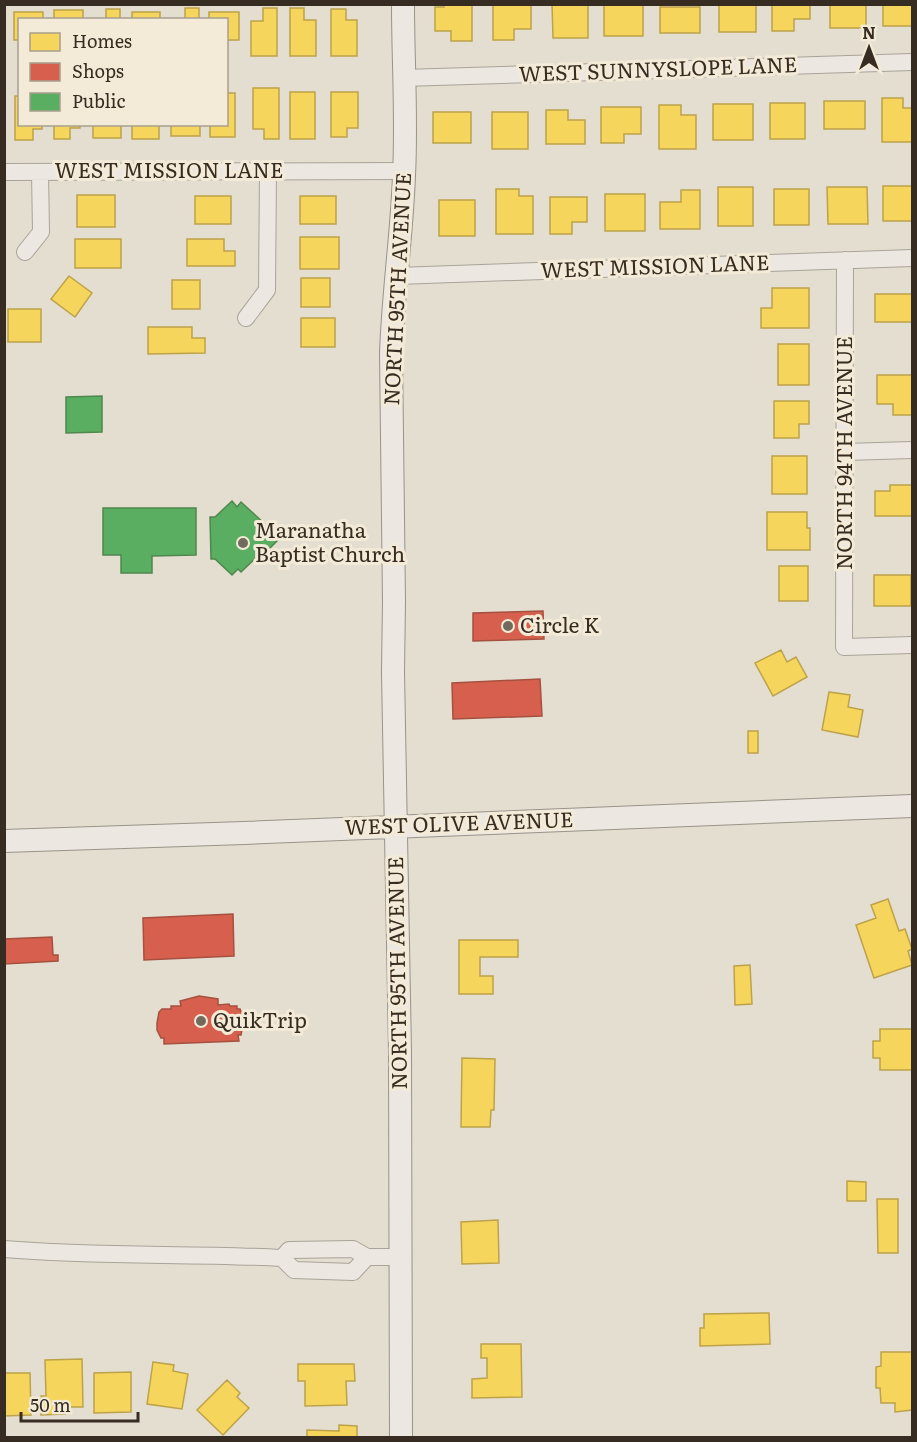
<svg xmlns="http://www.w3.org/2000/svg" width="917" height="1442" viewBox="0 0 917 1442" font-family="Literata,serif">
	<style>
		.homes { fill: #f6d55c; stroke: #bda24a; stroke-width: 1.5 }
		.shops { fill: #d6604d; stroke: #a65040; stroke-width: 1.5 }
		.public { fill: #5aae61; stroke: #50874e; stroke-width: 1.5 }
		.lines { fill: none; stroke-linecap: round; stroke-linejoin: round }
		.street-casing { stroke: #a9a399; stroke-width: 18 }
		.secondary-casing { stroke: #999388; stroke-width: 24 }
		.street { stroke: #ece8e1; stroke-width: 16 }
		.secondary { stroke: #ece8e1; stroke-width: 22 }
		.poi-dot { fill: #736a5e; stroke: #f3ebd7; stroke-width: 2 }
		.labels { text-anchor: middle; stroke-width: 6; stroke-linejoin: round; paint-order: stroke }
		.street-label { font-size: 21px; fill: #372c21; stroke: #f3ebd7 }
		.poi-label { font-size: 21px; fill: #372c21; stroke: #f3ebd7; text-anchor: start }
	</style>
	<rect width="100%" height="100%" fill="#e3ded0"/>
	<path class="homes" d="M444 4H472V41H451V31H435V7H444Z
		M493 4 531 5V29H514V40H493Z
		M552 4H588V38H553Z
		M604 4H643V36H604Z
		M719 4H756V32H719Z
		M772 4H810V19H794V31H772Z
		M830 4H866V28H830Z
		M883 4H912V26H883Z
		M660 7H700V33H660Z
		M185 8H199V20H185Z
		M263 8H277V56H251V21H263Z
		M290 8H304V20H316V56H290Z
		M106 9H120V20H106Z
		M331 9H346V20H357V56H331Z
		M54 10H83V20H54Z
		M14 12H43V20H20V40H14Z
		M132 12H160V20H132Z
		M209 12H239V40H226V20H209Z
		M253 88H279V139H264V129H253Z
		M290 92H315V139H290Z
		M331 92H358V128H347V137H331Z
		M226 93H235V137H210V124H226Z
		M15 96H20V124H42V129H33V140H15Z
		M882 98H903V108H912V142H882Z
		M824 101H865V129H824Z
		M770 103H805V139H770Z
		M713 104H753V140H713Z
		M659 105H681V115H696V149H659Z
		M601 107H641V134H624V143H601Z
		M546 110H568V120H585V144H546Z
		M433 112H471V143H433Z
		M492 112H528V149H492Z
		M54 124H80V128H70V139H54Z
		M93 124H121V138H93Z
		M132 124H159V139H132Z
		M171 124H200V136H171Z
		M883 186H912V221H883Z
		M718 187H753V226H718Z
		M827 187H867L868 224H828Z
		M496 189H519V196H533V234H496Z
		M774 189H809V225H774Z
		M681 190H700V229H660V202H681Z
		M605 194H645V231H605Z
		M77 195H115V227H77Z
		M195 196H231V224H195Z
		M300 196H336V224H300Z
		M550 197H587V222H572V234H550Z
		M439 200H475V236H439Z
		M300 237H339V269H300Z
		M75 239H121V268H75Z
		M187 239H224V251H235V266H187Z
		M69 276 92 293 75 317 51 299Z
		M301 278H330V307H301Z
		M172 280H200V309H172Z
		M772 288H809V328H761V308H772Z
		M875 294H912V322H875Z
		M8 309H41V342H8Z
		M301 318H335V347H301Z
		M148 327H192V338H205V353L148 354Z
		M778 344H809V385H778Z
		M877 375H912V415H893V404H877Z
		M774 401H809V424H799V438H774Z
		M772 456H807V494H772Z
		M890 485H912V516H875V491H890Z
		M767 512H807V528H810V550H767Z
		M779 566H808V601H779Z
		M874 575H911V606H874Z
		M781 650 787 662 796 657 807 677 773 696 755 663Z
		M829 692 850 695 848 707 863 710 858 737 822 730Z
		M748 731H758V753H748Z
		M888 899 899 931 905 929 912 949 908 951 912 965 874 978 856 925 876 918 871 905Z
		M459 940H518V957H480V976H493V994H459Z
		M750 965 752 1004 735 1005 734 966Z
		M880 1029H912V1070H880V1058H873V1041H880Z
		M462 1058 495 1059 494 1110H491L490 1127H461Z
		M847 1181 866 1182V1201H847Z
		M877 1199H898V1253H878Z
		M498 1220 499 1263 462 1264 461 1222Z
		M769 1313 770 1344 700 1346V1328H704V1314Z
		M481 1344H521L522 1397 472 1398V1379L487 1378V1358H481Z
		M912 1345V1410L895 1412V1403H881L880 1388H876V1367L881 1366V1352H912Z
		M82 1359 83 1407H65V1414L41 1415V1396H46L45 1360Z
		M153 1362 174 1365 173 1371 188 1374 182 1409 147 1404Z
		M298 1364H354L355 1381H346L347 1405 305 1406V1381H298Z
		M131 1372V1412L94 1413V1373Z
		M4 1373H30L31 1415 4 1416Z
		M227 1380 240 1393 237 1397 249 1408 223 1435 197 1410Z
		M339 1425 357 1426V1438H307V1430L339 1431Z"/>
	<path class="shops" d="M543 611 544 639 473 641V613Z
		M540 679 542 716 453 719 452 683Z
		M233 914 234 956 144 960 143 918Z
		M52 937 53 955H58V961L4 964V939Z
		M199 996 218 999V1005L229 1004 230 1006H237V1009H240L244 1019 241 1035H238L239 1041 164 1044V1038H161L157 1030V1023L159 1012 162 1009H171V1006H181L180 1001Z"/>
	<path class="public" d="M102 396V432L66 433V397Z
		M232 501 237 507 241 502 280 538 268 550 266 548 241 572 238 569 232 575 215 559H211L210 517H215Z
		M103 508H196V555L152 556V573H121V555H103Z"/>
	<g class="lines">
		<defs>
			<path id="street" d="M403 78 912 62
				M4 172 405 171
				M25 252 41 232 40 172
				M845 260 844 647 912 645
				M397 276 912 258
				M246 318 267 290 268 171
				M845 452 912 450
				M4 1249C97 1257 190 1253 282 1258L294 1270 353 1272 367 1257
				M282 1258 289 1250 353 1249 367 1257H401"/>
			<path id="secondary" d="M4 841 244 833 912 806
				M401 1438 400 1052 393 672 394 601 391 353C393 293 402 234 404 175 407 118 403 61 403 4"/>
		</defs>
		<use href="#street" class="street-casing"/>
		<use href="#secondary" class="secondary-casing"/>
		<use href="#street" class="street"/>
		<use href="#secondary" class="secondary"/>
	</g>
	<g class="poi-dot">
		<circle cx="243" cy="543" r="6"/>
		<circle cx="508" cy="626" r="6"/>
		<circle cx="201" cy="1021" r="6"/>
	</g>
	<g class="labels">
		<g class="street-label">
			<text transform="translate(658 70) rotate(-2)" y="7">WEST SUNNYSLOPE LANE</text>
			<text x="169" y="178">WEST MISSION LANE</text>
			<text transform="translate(655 267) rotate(-2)" y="7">WEST MISSION LANE</text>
			<text transform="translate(398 289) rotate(-87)" y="7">NORTH 95TH AVENUE</text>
			<text transform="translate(845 453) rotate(-90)" y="7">NORTH 94TH AVENUE</text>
			<text transform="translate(459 824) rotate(-2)" y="7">WEST OLIVE AVENUE</text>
			<text transform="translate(398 973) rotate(-91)" y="7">NORTH 95TH AVENUE</text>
		</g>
		<g class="poi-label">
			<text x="255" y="538">Maranatha<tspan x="255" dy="24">Baptist Church</tspan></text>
			<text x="520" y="633">Circle K</text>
			<text x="213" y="1028">QuikTrip</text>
		</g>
	</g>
	<rect width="917" height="1442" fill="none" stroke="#372c21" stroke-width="12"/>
	<rect x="18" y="18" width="210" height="108" fill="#f3ebd7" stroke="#a89f8e" stroke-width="1.5"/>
	<rect x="30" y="33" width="30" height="18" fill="#f6d55c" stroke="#a89f8e" stroke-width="1.5"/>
	<text x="72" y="48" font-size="18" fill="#372c21">Homes</text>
	<rect x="30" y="63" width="30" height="18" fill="#d6604d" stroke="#a89f8e" stroke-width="1.5"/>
	<text x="72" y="78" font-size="18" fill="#372c21">Shops</text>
	<rect x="30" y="93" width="30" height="18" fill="#5aae61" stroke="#a89f8e" stroke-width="1.5"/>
	<text x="72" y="108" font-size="18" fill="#372c21">Public</text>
	<g transform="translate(869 48)" stroke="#f3ebd7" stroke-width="4.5" paint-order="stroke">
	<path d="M0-4.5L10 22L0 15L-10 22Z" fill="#372c21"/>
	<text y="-9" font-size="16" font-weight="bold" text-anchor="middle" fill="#372c21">N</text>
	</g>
	<path d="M21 1412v9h117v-9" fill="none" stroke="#372c21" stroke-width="3"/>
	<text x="30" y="1412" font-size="18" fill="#372c21" stroke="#f3ebd7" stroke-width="4.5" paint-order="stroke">50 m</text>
</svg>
